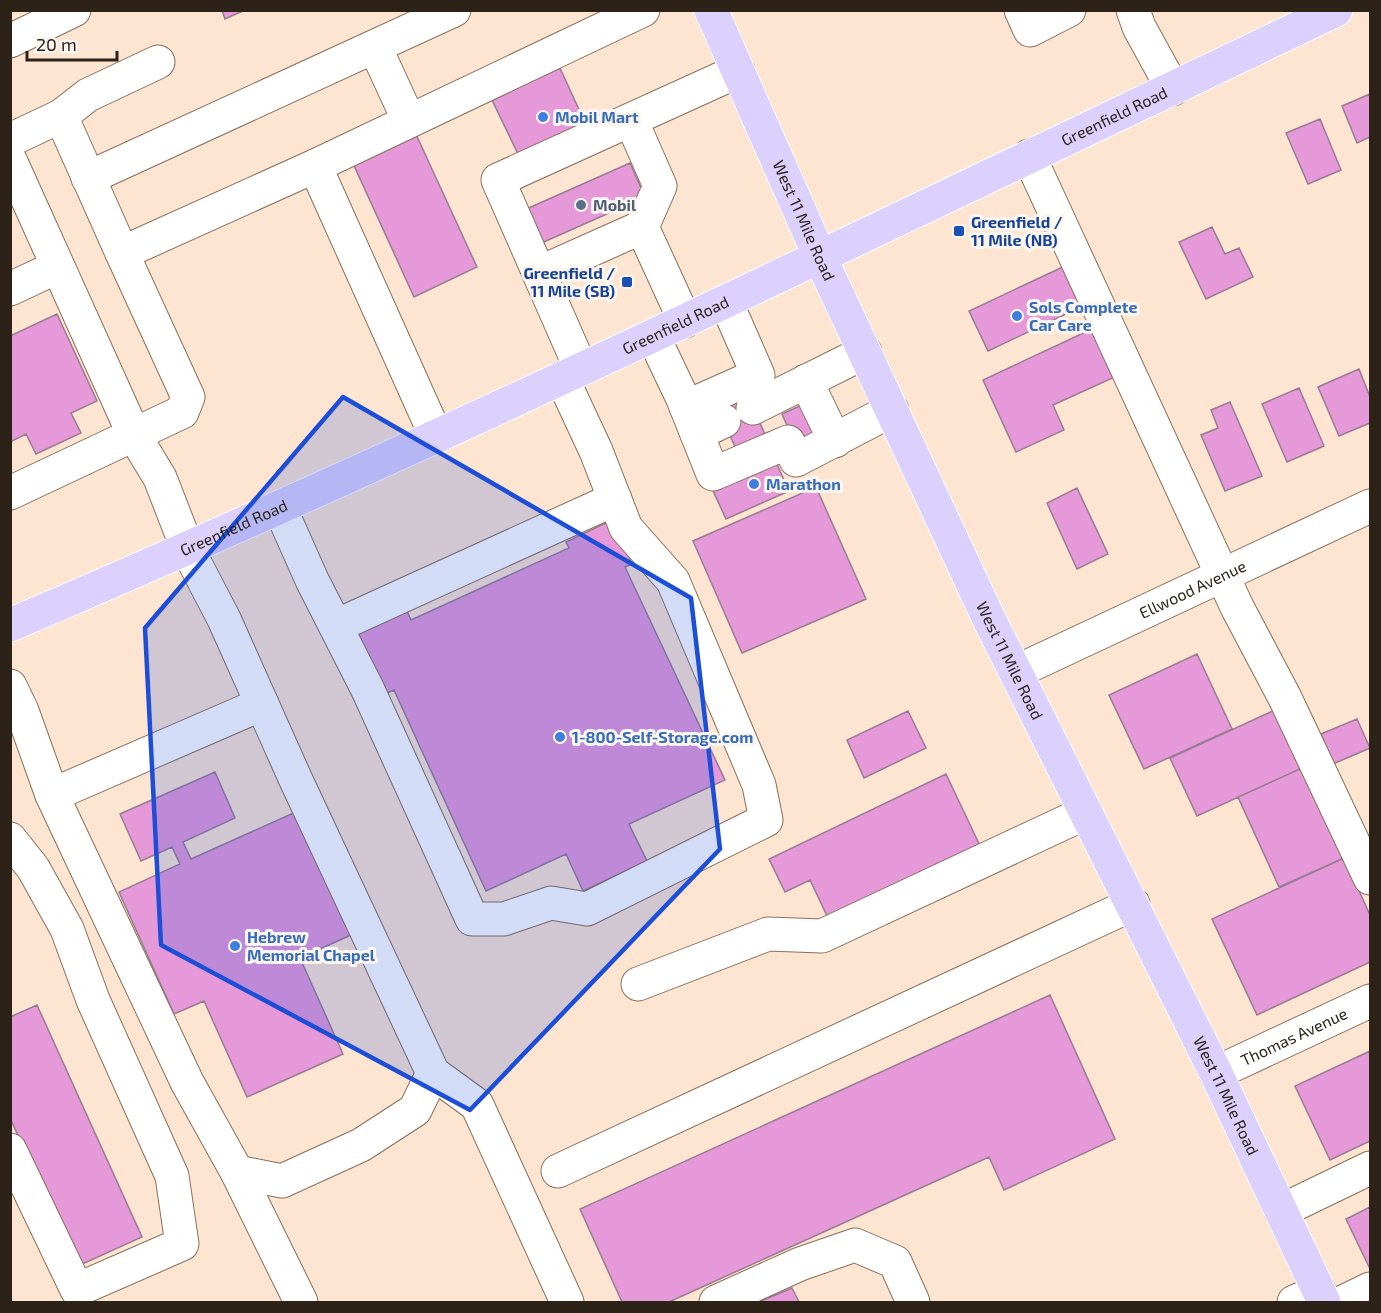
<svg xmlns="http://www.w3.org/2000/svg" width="1381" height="1313" viewBox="0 0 1381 1313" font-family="'Exo 2',sans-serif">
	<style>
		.building { fill: #e699d9; stroke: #987c93; stroke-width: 1.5 }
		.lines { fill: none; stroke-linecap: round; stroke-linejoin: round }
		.minor-casing { stroke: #896f59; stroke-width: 35 }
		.major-casing { stroke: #fff; stroke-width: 35 }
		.minor { stroke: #fff; stroke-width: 33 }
		.major { stroke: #dcd0fd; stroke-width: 33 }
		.marked { fill: #1d4ed8; fill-opacity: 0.2; stroke: #1d4ed8; stroke-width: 4.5; stroke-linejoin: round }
		.shop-dot { fill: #3f7fe0; stroke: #fcf6f1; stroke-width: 2 }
		.service-dot { fill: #5c6f8a; stroke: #fcf6f1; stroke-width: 2 }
		.transit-dot { fill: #1a4fb4; stroke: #fcf6f1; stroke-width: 2 }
		.labels { text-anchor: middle; stroke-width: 6; stroke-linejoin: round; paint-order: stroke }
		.street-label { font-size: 16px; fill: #2c2218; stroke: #fcf6f1 }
		.shop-label { font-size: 16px; font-weight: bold; fill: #366cbe; stroke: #fcf6f1; text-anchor: start }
		.service-label { font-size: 16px; font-weight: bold; fill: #4e5e75; stroke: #fcf6f1; text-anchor: start }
		.transit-label { font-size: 16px; font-weight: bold; fill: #164399; stroke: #fcf6f1; text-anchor: start }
	</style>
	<rect width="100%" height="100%" fill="#fde5d1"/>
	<path class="building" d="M222 10H245L225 19Z
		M560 68 586 125 519 156 492 100Z
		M1370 94V137L1357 143 1342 106Z
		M1320 119 1341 170 1308 184 1286 133Z
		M414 130 477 267 414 297 351 159Z
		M630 163 645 197 537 245 522 211Z
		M1212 227 1225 254 1239 248 1253 277 1206 299 1179 242Z
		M1067 265 1085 305 988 351 969 311Z
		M57 314 97 401 71 413 81 433 36 454 26 434 10 442V336Z
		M1094 328 1117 376 1053 405 1064 430 1016 452 983 380Z
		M1359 369 1370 397V423L1339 436 1318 387Z
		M743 386 769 443 739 456 714 399Z
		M1299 388 1324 446 1287 462 1262 404Z
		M808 402 821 432 795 443 782 414Z
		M1230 402 1262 476 1225 491 1201 435 1218 428 1211 410Z
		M772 453 789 491 726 519 709 482Z
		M816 487 866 599 742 653 693 541Z
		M1077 488 1108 554 1077 569 1047 503Z
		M612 520 632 564 625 567 725 780 629 824 647 861 583 891 566 854 486 891 394 690 385 694 358 634 407 611 411 620 569 548 566 542Z
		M1197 654 1232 729 1144 769 1109 695Z
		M1275 710 1302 768 1197 816 1170 758Z
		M908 711 926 748 864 778 847 740Z
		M1357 719 1370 748 1333 764 1321 734Z
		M1302 768 1344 858 1279 887 1238 797Z
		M215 772 235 818 183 842 191 859 298 811 353 934 300 958 343 1054 247 1097 204 1001 174 1014 119 892 180 864 172 847 141 861 120 814Z
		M946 774 981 848 829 920 810 880 785 892 769 859Z
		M1344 858 1370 915V962L1257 1015 1212 919Z
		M1050 995 1115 1139 1004 1190 989 1157 669 1302H622L580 1209Z
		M37 1005 142 1237 78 1266 10 1118V1017Z
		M1370 1051V1141L1330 1160 1295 1086Z
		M1370 1207V1269L1346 1219Z
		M792 1288 799 1302H759Z"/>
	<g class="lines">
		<defs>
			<g id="minor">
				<path d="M1021 10 1030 30 1069 10"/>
				<path d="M1133 10 1139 27 1173 89"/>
				<path d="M10 41 74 10"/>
				<path d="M375 47 409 121"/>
				<path d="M61 116 88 95 158 62"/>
				<path d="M631 120 660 186 642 227 685 321"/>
				<path d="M10 140 61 116 122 253 315 166 643 10"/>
				<path d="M1029 156 1237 607 1285 698 1370 878"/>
				<path d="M10 160 134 435 160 478 188 550 224 619 295 778 433 1073 477 1105 567 1302"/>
				<path d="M315 166 436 436"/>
				<path d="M88 178 454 10"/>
				<path d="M539 273 642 227"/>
				<path d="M10 289 57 267"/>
				<path d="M653 336 683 399 713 474 788 442 796 460 892 410"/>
				<path d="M581 369 498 180 738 71"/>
				<path d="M806 381 835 441"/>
				<path d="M686 407 758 375 726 302"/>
				<path d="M753 408 865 352"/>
				<path d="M697 434 724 421"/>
				<path d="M10 493 182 412 188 397 122 253"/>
				<path d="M280 508 312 580 368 690 472 919H504L551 903 587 909 766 820 759 785 673 581 626 528 596 451 562 378"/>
				<path d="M336 626 615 499"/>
				<path id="s1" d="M1016 672 1370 506"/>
				<path d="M10 686 22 711 52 795 187 1082 237 1172 301 1302"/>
				<path d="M52 795 262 704"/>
				<path d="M10 839 33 868 67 929 93 1000 172 1176 182 1244 77 1290 10 1150"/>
				<path d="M638 984 768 934 822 936 1085 813"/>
				<path id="s2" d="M1216 1073 1370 1001"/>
				<path d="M558 1171 1133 904"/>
				<path d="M237 1172 282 1181 361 1145 415 1110 433 1073"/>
				<path d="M1281 1211 1370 1168"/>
				<path d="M716 1302 800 1264 855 1245 895 1262 913 1302"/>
				<path d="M1294 1302 1319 1291"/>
				<path d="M1343 1302 1370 1289"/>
			</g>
			<g id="major">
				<path id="s3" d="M711 10 820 257 988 617 1216 1073 1324 1302"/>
				<path id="s4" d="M10 625C459 434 896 220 1336 10"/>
			</g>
		</defs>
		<use href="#minor" class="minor-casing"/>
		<use href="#major" class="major-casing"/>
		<use href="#minor" class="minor"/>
		<use href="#major" class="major"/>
	</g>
	<path class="marked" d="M343 397 691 598 720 849 470 1110 161 945 145 628Z"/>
	<g class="shop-dot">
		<circle cx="543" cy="117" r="6"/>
		<circle cx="1017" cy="316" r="6"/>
		<circle cx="754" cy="484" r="6"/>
		<circle cx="560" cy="737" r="6"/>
		<circle cx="235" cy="946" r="6"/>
	</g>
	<circle class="service-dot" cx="581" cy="205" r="6"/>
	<g class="transit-dot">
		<rect x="953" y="225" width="12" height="12" rx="3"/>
		<rect x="621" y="276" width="12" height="12" rx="3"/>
	</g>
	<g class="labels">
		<g class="street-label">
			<text dy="6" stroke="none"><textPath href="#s4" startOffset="1216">Greenfield Road</textPath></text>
			<text dy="6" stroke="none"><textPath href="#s3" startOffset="230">West 11 Mile Road</textPath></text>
			<text dy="6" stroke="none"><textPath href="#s4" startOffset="730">Greenfield Road</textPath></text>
			<text dy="6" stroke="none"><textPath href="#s4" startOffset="244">Greenfield Road</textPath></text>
			<text dy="6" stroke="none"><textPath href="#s1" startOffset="195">Ellwood Avenue</textPath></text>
			<text dy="6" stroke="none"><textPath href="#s3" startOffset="716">West 11 Mile Road</textPath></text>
			<text dy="6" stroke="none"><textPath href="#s2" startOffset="86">Thomas Avenue</textPath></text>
			<text dy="6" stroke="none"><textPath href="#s3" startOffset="1202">West 11 Mile Road</textPath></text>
		</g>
		<g class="shop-label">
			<text x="555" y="123">Mobil Mart</text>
			<text x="1029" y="313">Sols Complete<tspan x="1029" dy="18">Car Care</tspan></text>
			<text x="766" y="490">Marathon</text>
			<text x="572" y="743">1-800-Self-Storage.com</text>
			<text x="247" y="943">Hebrew<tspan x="247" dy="18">Memorial Chapel</tspan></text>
		</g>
		<g class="service-label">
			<text x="593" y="211">Mobil</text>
		</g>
		<g class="transit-label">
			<text x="971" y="228">Greenfield /<tspan x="971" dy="18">11 Mile (NB)</tspan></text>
			<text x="615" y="279" text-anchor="end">Greenfield /<tspan x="615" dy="18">11 Mile (SB)</tspan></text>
		</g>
	</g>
	<rect width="1381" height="1313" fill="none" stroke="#2c2218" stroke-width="24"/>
	<path d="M27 51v9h90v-9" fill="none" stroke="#2c2218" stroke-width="3"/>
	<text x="36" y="51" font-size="18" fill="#2c2218" stroke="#fcf6f1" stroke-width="4.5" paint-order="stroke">20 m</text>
</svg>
